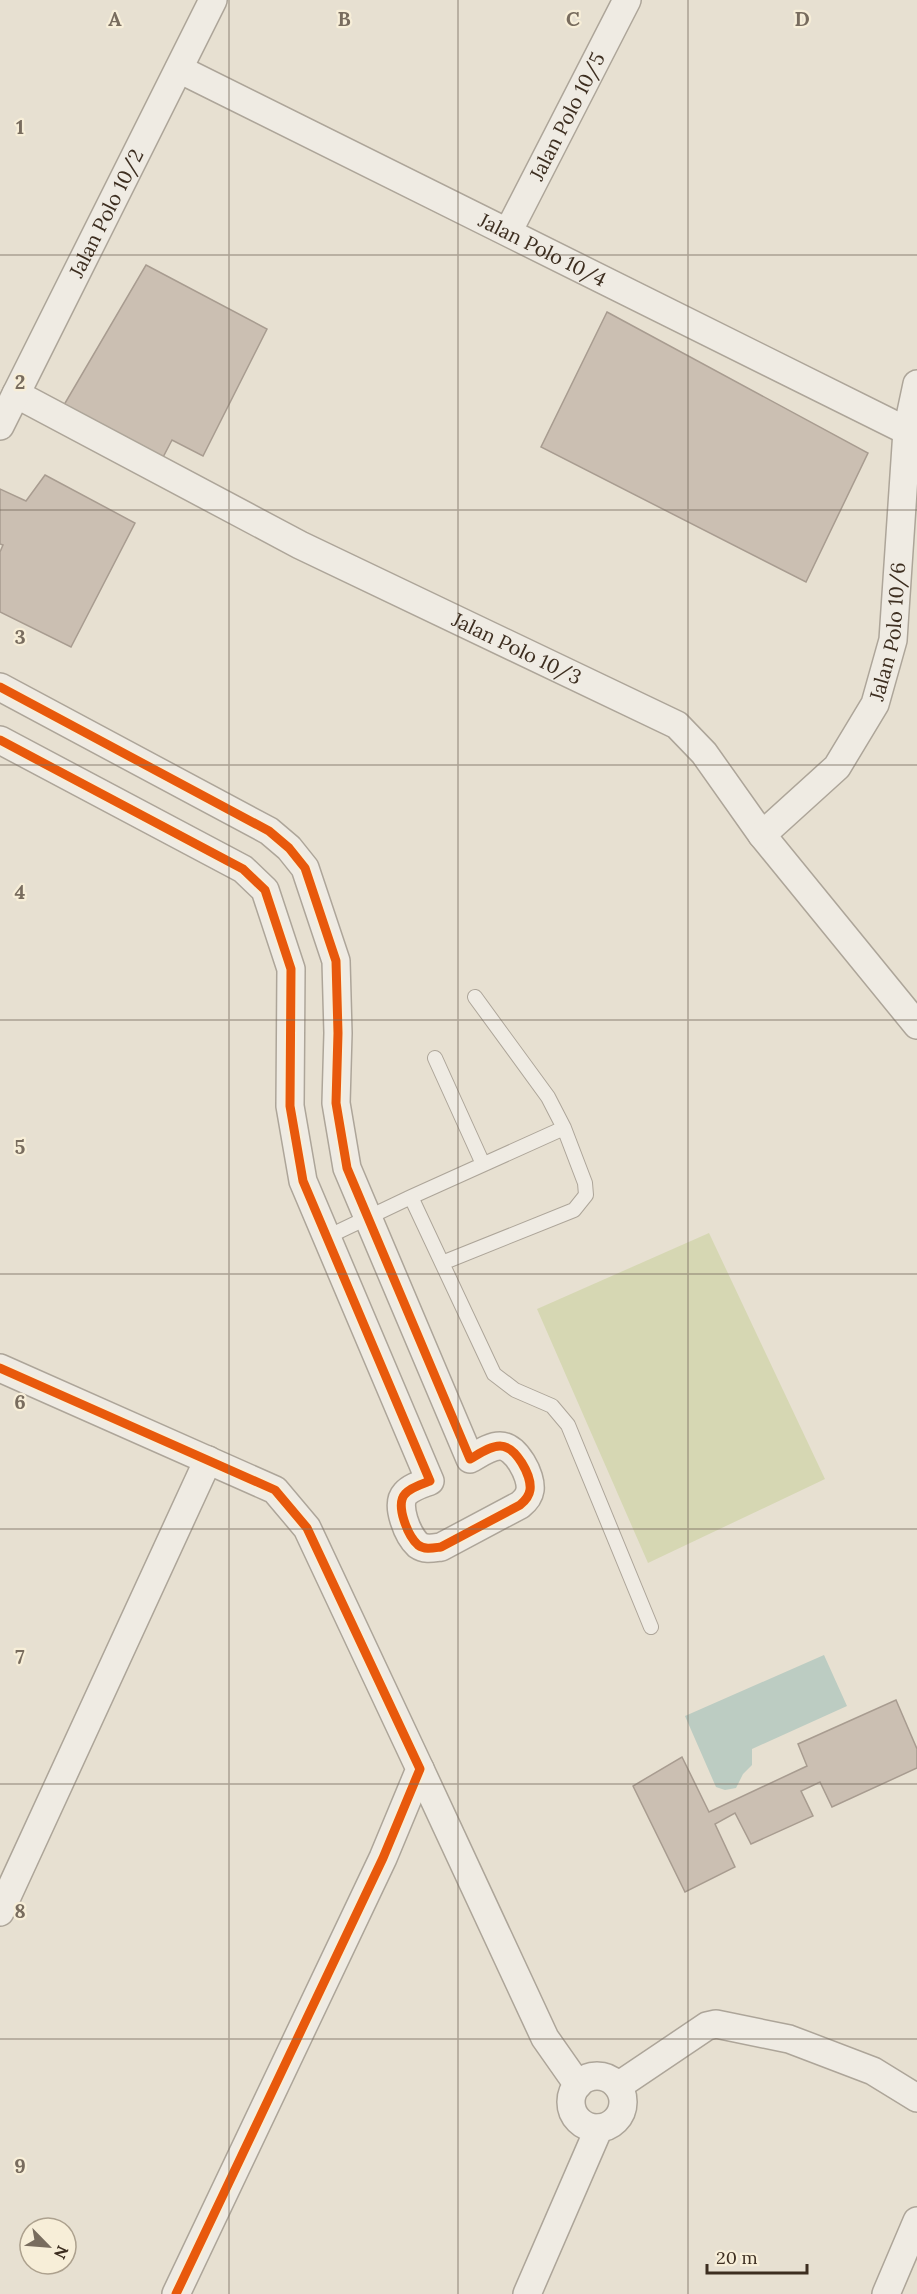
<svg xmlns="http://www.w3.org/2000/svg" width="917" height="2294" viewBox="0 0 917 2294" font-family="Lora,serif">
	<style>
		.green { fill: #d6d7b3 }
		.water { fill: #bcccc2 }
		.building { fill: #cbbfb2; stroke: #a89c90; stroke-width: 1.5 }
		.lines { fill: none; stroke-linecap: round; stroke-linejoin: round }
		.service-casing { stroke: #ada599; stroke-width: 16 }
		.minor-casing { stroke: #ada599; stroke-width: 30 }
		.service { stroke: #efebe3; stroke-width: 14 }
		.minor { stroke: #efebe3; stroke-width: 27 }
		.cycleway-casing { stroke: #f7eed8; stroke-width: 13 }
		.cycleway { stroke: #e8590c; stroke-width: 9 }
		.grid { fill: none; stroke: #786c5e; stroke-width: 1.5; stroke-opacity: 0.55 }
		.labels { text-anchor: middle; stroke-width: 4.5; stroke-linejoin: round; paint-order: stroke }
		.street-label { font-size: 20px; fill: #3d2e20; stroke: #f7eed8 }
		.grid-label { font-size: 20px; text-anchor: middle; font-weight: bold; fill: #786c5e; stroke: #f7eed8; stroke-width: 4.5; stroke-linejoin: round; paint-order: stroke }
	</style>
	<rect width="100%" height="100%" fill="#e7e0d1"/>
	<path class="green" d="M709 1233 825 1479 648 1563 537 1309Z"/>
	<path class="water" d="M824 1655 847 1706 752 1749V1765L743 1774 736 1788 725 1790 716 1787 685 1716Z"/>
	<path class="building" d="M146 265 267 329 203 456 172 440 160 463 61 410Z
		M607 312 868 453 806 582 541 447Z
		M45 475 135 523 71 647 0 612V552L3 545 0 544V489L26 501Z
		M896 1700 917 1749V1768L832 1807 820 1782 801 1791 813 1816 751 1844 735 1813 715 1824 735 1867 685 1892 633 1786 682 1757 709 1812 807 1766 798 1744Z"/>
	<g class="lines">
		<defs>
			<path id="service" d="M435 1058 483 1164
				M411 1197 494 1374 515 1390 552 1406 568 1425 651 1627
				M327 1237 411 1197 564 1128
				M442 1263 574 1210 586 1195 585 1183 564 1128 548 1097 475 997"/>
			<g id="minor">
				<path id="s1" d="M179 69 907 431"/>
				<path id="s2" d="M508 232 627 0"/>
				<path id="s3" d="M16 394 300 545 677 725 704 753 762 835 917 1025"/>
				<path id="s4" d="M0 426 213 0"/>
				<path d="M0 687 269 831 289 848 305 868 336 961 338 1033 336 1103 347 1168 470 1459C479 1454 490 1446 500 1446 516 1446 532 1476 530 1490 529 1497 525 1501 520 1505L441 1547C433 1548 425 1550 418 1545 408 1536 395 1505 405 1494 411 1487 422 1484 430 1481L303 1181 290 1106 291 969 265 890 243 869 0 740"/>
				<path id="s5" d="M762 835 837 767 875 704 893 640 907 431 917 384"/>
				<path d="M0 1368 275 1490 307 1528 420 1769 383 1858 176 2294"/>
				<path d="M420 1769 545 2038 578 2085"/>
				<path d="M0 1912 208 1460"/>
				<circle cx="597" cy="2102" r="26"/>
				<path d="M618 2086 707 2026 716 2024 789 2039 873 2071 917 2098"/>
				<path d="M527 2294 599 2128"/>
				<path d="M886 2294 917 2221"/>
			</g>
		</defs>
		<use href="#service" class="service-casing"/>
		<use href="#minor" class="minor-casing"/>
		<use href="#service" class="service"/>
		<use href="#minor" class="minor"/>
		<defs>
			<path id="cycleway" d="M0 687 269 831 289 848 305 868 336 961 338 1033 336 1103 347 1168 470 1459C479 1454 490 1446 500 1446 516 1446 532 1476 530 1490 529 1497 525 1501 520 1505L441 1547C433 1548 425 1550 418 1545 408 1536 395 1505 405 1494 411 1487 422 1484 430 1481L303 1181 290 1106 291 969 265 890 243 869 0 740
				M0 1368 275 1490 307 1528 420 1769 383 1858 176 2294"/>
		</defs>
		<use href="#cycleway" class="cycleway-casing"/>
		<use href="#cycleway" class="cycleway"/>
	</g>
	<path class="grid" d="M229 0V2294M458 0V2294M688 0V2294M0 255H917M0 510H917M0 765H917M0 1020H917M0 1274H917M0 1529H917M0 1784H917M0 2039H917"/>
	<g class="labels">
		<g class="street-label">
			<text dy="7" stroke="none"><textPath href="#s2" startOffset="130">Jalan Polo 10/5</textPath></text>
			<text dy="7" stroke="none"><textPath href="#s4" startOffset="238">Jalan Polo 10/2</textPath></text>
			<text dy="7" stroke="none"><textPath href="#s1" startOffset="406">Jalan Polo 10/4</textPath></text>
			<text dy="7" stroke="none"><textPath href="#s5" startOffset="249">Jalan Polo 10/6</textPath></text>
			<text dy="7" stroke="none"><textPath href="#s3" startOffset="562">Jalan Polo 10/3</textPath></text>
		</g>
	</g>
	<g class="grid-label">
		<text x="115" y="26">A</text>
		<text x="344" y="26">B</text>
		<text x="573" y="26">C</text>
		<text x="802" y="26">D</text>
		<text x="20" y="134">1</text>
		<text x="20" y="389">2</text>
		<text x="20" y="644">3</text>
		<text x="20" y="899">4</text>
		<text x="20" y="1154">5</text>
		<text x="20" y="1409">6</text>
		<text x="20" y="1664">7</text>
		<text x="20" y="1918">8</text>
		<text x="20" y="2173">9</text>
	</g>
	<g transform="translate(48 2246) rotate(115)"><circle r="28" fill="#f7eed8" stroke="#ada18e" stroke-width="1.5"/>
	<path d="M0-4.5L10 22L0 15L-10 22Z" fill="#786c5e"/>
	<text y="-9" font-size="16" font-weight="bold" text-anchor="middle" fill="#3d2e20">N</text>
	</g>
	<path d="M707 2264v9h100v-9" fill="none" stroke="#3d2e20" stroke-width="3"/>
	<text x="716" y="2264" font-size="18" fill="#3d2e20" stroke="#f7eed8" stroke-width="4.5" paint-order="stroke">20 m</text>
</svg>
